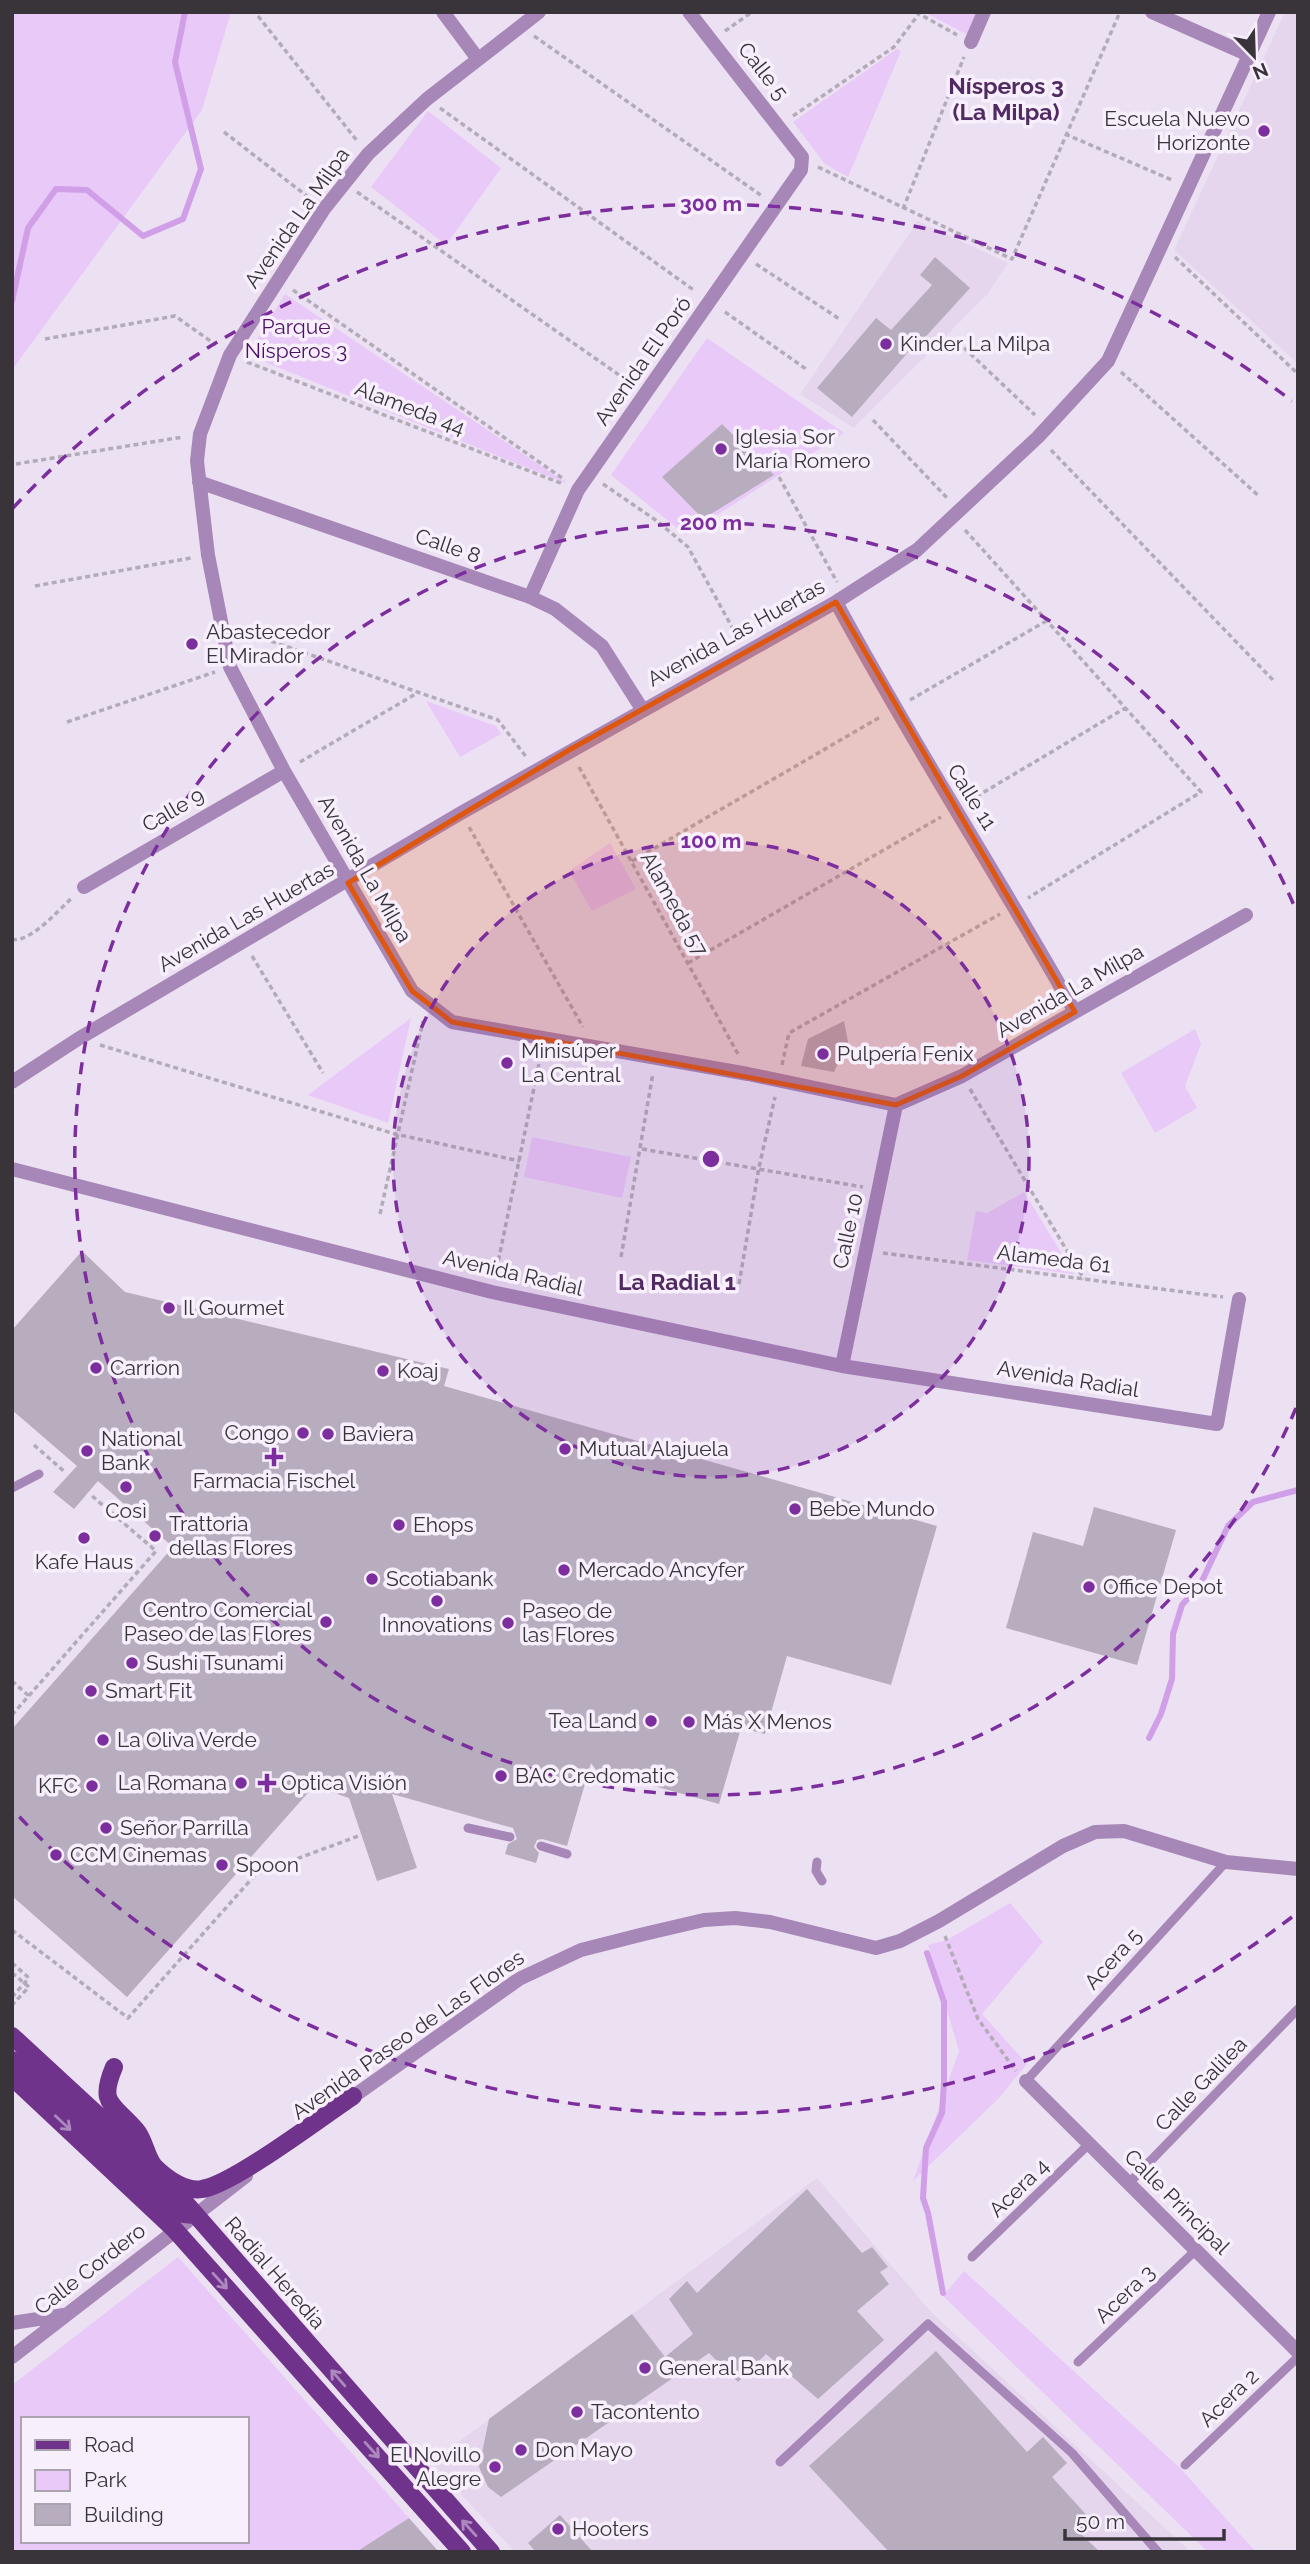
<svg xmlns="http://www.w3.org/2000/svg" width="1310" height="2564" viewBox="0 0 1310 2564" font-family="Raleway,sans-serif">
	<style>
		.built { fill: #e5d6ee }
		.green { fill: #e8c9f8; fill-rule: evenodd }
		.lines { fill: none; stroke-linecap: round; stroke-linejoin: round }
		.stream { stroke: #d09fe8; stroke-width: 6 }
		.building { fill: #b8adbe }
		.path { stroke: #b3abb8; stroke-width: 3.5; stroke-dasharray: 5 3.5; stroke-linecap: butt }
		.lane { stroke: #a787b7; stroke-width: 9 }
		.street { stroke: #a787b7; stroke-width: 14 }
		.primary { stroke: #70338b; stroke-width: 18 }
		.path-bridge { stroke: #b3abb8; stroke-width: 3.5; stroke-dasharray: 5 3.5; stroke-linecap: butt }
		.oneway { stroke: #ad88be }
		.marked { fill: #df570e; fill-opacity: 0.2; stroke: #df570e; stroke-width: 5; stroke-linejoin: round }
		.ring { fill: none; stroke: #7d2e9e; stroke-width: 3.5; stroke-dasharray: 12 9 }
		.poi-dot { fill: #7d2e9e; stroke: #f8effd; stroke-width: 2.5 }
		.labels { text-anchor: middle; stroke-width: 7; stroke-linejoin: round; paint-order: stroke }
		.street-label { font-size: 21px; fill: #38343a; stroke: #f8effd }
		.poi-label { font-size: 21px; fill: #38343a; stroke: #f8effd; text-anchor: start }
		.park-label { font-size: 21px; fill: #4e0f66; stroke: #f8effd }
		.neighbourhood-label { font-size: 23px; font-weight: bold; fill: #502a61; stroke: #f8effd }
		.centre { fill: #7d2e9e; stroke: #f8effd; stroke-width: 3.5 }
		.ring-label { font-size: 21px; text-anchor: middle; font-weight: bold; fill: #7d2e9e; stroke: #f8effd; stroke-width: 7; stroke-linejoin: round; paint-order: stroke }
	</style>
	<rect width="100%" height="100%" fill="#ece1f2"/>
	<path class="built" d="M1285 12H1298V364L1174 250Z
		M918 221 1008 263 987 295 854 428 800 394Z
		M817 2178 932 2313 1191 2552H515L431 2462Z"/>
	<path class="green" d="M12 12H231L202 110 12 370Z
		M924 12H978L968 35Z
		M897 49 901 51 848 177 825 164 793 122Z
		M428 111 501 168 446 245 371 187Z
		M285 294 568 484 247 355Z
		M707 338 844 433 686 535 611 475ZM722 424 773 476 703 519 663 477Z
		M426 701 496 726 501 734 460 757Z
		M610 843 636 889 592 911 569 871Z
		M411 1018 388 1123 308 1095Z
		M1195 1029 1201 1044 1185 1086 1197 1108 1155 1133 1121 1073Z
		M532 1137 631 1157 622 1198 524 1177Z
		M1024 1192 1074 1274 967 1260 976 1211 987 1213Z
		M1010 1903 1043 1942 982 2014 1027 2064 998 2099 913 2181 959 2051 928 1945 947 1940Z
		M178 2257 409 2518 356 2552H12V2385ZM23 2419H247V2541H23Z
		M964 2271 1180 2468 1256 2552H1208L943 2296Z"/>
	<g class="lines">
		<path class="stream" d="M12 301 28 228 56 189 87 190 143 236 183 219 201 169 175 62 185 12
			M1149 1738 1161 1714 1172 1679 1173 1634 1182 1605 1201 1583 1228 1526 1253 1502 1298 1490
			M927 1953 944 2002V2083L942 2113 926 2148 923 2198 928 2213 943 2293"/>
	</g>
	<path class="building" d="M935 257 970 288 919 344 917 342 852 417 817 388 876 318 891 330 932 285 920 275Z
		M722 424 774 475 703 519 662 477Z
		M844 1021 848 1042 834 1072 801 1066 808 1039Z
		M82 1251 125 1292 449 1369 444 1386 937 1526 891 1685 787 1656 765 1734 741 1728 719 1804 596 1770 591 1763 567 1846 542 1839 537 1840 534 1847 539 1853 536 1863 505 1854 508 1844 517 1839 513 1828 392 1794 417 1868 377 1881 349 1798 314 1786 127 1997 12 1896V1729L173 1547 98 1481 74 1509 53 1492 77 1466 12 1410V1330Z
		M1094 1507 1176 1530 1137 1665 1006 1628 1033 1532 1083 1546Z
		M807 2189 862 2253 872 2247 888 2267 880 2272 889 2284 857 2311 884 2340 818 2399 766 2354 738 2382 709 2353 501 2497 488 2487 479 2467 489 2419 632 2314 665 2357 693 2334 669 2299 687 2281 697 2293Z
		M936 2351 1027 2452 1043 2437 1067 2463 1052 2477 1092 2521 1079 2532 1100 2552H889L809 2466Z
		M560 2515 593 2552H536L528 2543Z
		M409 2518 439 2552H356Z"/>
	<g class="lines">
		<path class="path" d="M916 12 957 35
			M258 16 358 142
			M725 31 752 12
			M534 36 762 196
			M440 108 695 291
			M793 116 894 47 918 15
			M224 132 312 200
			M1065 134 1172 180
			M818 167 1012 259 1120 12
			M357 192 632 384
			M903 209 964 57
			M1175 257 1298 374
			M756 264 841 320
			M293 290 565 480
			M725 312 806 369
			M45 339 175 316 216 345
			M958 342 1035 415
			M247 362 563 484
			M1121 372 1260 497
			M873 420 949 500
			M1051 450 1273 680
			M16 464 183 437
			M779 477 837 582
			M603 484 657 521 688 547 738 638
			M965 530 1201 792 1028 898
			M35 586 191 558
			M239 630 498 720 527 758
			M910 700 1048 620
			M67 722 215 672
			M300 762 419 692
			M579 767 738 1054
			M969 801 1127 707
			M469 827 583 1027
			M632 861 882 716
			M12 940C34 940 56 912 72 898
			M252 956 323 1073
			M688 963 941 817
			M100 1045 395 1134 520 1161
			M782 1065 789 1033 1000 914
			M970 1089 1084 1279
			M642 1149 863 1187
			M380 1214 423 1021
			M883 1253 1223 1297
			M621 1257 653 1073
			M495 1277 541 1054
			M739 1284 759 1167 775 1097
			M34 1445 66 1473
			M12 1681 29 1696
			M12 1715 156 1551 91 1495
			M12 1930 128 2018 256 1874 361 1835
			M945 1936 978 2019 1016 2071
			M12 1963 29 1978
			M12 1973 29 1987 12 2005"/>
		<path class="lane" d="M12 1488 39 1474
			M468 1828 510 1837
			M541 1846 567 1854
			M817 1862 816 1871 822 1881
			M1026 2081 1226 1862
			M1129 2183 1298 2009
			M972 2257 1089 2144
			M1078 2362 1196 2250
			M780 2462 928 2324 1072 2453 1158 2552
			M1185 2465 1298 2357"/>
		<path class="street" d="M443 12 478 59
			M539 12 427 99 368 154 324 209 230 355 200 434 197 461 208 555 230 667 284 771 412 991 452 1022 748 1074 896 1105 962 1076 1246 915
			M1152 12 1249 55
			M971 42 984 12
			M199 482 530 597 555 609 602 646 642 709
			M530 597 578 490 801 170 802 157 689 12
			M836 602C911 741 997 874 1075 1012
			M84 887 284 771
			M12 1082 78 1039 461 813 836 602 917 550 1038 437 1108 361 1269 12
			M12 1169 492 1292 842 1366 1217 1424 1239 1299
			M842 1366 896 1105
			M1026 2081 1298 2352
			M347 2101 519 1979 581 1950 644 1934 704 1920 735 1918 770 1922 876 1948 900 1941 939 1921 1063 1846 1095 1832 1124 1831 1226 1862 1298 1869
			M12 2323 64 2315
			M12 2357 246 2176"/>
		<path class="primary" d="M12 2036 153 2166 491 2552
			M12 2060 70 2109 81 2106
			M114 2067C98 2105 113 2103 136 2130 145 2140 146 2158 155 2167 167 2179 186 2192 202 2189 232 2185 322 2117 353 2096
			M12 2077 175 2230 462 2552
			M70 2109 175 2213 194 2215"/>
		<path class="path-bridge" d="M12 1997 29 1978"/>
	</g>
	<defs><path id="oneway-shaft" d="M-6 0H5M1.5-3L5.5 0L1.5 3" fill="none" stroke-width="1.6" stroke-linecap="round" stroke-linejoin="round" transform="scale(1.75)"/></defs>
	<g class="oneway">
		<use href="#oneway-shaft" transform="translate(63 2123) rotate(43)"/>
		<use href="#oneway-shaft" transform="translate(220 2281) rotate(48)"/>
		<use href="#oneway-shaft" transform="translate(338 2378) rotate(-131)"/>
		<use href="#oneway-shaft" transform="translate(372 2450) rotate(48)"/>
		<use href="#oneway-shaft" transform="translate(469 2528) rotate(-132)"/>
	</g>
	<path class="marked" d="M836 602 1075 1012 962 1076 896 1105 452 1022 412 991 348 883 569 750Z"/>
	<circle cx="711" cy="1159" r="318" fill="#7d2e9e" fill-opacity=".12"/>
	<g class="ring">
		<circle cx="711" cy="1159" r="318"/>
		<path d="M1296 1408A636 636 0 1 1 1296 910"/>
		<path d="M1292 1917A955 955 0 0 1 13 1810M13 508A955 955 0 0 1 1292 401"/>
	</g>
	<g class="poi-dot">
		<circle cx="1264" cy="131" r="7"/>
		<circle cx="886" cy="344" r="7"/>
		<circle cx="721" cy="449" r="7"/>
		<circle cx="192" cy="644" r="7"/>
		<circle cx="823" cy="1054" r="7"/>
		<circle cx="507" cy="1063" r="7"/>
		<circle cx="169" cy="1308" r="7"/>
		<circle cx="96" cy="1368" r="7"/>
		<circle cx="383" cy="1371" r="7"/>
		<circle cx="303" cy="1433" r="7"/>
		<circle cx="328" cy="1434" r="7"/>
		<circle cx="565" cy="1449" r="7"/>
		<circle cx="87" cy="1451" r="7"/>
		<path d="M270.5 1446.5h7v7h7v7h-7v7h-7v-7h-7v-7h7z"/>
		<circle cx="126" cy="1487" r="7"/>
		<circle cx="795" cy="1509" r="7"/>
		<circle cx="399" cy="1525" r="7"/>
		<circle cx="155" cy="1536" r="7"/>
		<circle cx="84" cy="1538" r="7"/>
		<circle cx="564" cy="1570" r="7"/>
		<circle cx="372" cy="1579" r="7"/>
		<circle cx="1089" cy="1587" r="7"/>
		<circle cx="437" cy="1601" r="7"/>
		<circle cx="326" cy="1622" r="7"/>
		<circle cx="508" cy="1623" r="7"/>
		<circle cx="132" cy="1663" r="7"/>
		<circle cx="91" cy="1691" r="7"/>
		<circle cx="651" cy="1721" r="7"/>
		<circle cx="689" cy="1722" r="7"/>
		<circle cx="103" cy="1740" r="7"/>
		<circle cx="501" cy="1776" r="7"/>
		<circle cx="241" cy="1783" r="7"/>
		<path d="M263.5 1772.5h7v7h7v7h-7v7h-7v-7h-7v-7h7z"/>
		<circle cx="92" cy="1786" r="7"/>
		<circle cx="106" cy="1828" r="7"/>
		<circle cx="56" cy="1855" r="7"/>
		<circle cx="222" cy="1865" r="7"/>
		<circle cx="645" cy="2368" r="7"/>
		<circle cx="577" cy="2412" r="7"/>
		<circle cx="521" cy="2450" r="7"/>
		<circle cx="495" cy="2467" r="7"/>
		<circle cx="558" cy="2529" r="7"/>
	</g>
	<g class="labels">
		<g class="street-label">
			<text transform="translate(763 71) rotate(52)" y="7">Calle 5</text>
			<text transform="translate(297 218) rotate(-55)" y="7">Avenida La Milpa</text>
			<text transform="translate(643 361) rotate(-55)" y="7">Avenida El Poró</text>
			<text transform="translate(410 408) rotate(21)" y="7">Alameda 44</text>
			<text transform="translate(448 546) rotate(19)" y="7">Calle 8</text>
			<text transform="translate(736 633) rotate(-29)" y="7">Avenida Las Huertas</text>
			<text transform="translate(972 797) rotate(58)" y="7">Calle 11</text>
			<text transform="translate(173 810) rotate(-30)" y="7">Calle 9</text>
			<text transform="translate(365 869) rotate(60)" y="7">Avenida La Milpa</text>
			<text transform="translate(674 904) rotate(61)" y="7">Alameda 57</text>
			<text transform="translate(246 917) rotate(-30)" y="7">Avenida Las Huertas</text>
			<text transform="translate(1070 991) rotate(-30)" y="7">Avenida La Milpa</text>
			<text transform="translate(848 1231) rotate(-78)" y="7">Calle 10</text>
			<text transform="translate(1054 1259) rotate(7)" y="7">Alameda 61</text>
			<text transform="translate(513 1273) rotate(13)" y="7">Avenida Radial</text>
			<text transform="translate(1068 1379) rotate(9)" y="7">Avenida Radial</text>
			<text transform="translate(1113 1959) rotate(-48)" y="7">Acera 5</text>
			<text transform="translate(408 2035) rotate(-35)" y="7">Avenida Paseo de Las Flores</text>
			<text transform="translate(1201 2084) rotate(-46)" y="7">Calle Galilea</text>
			<text transform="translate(1019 2188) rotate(-44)" y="7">Acera 4</text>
			<text transform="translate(1177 2202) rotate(45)" y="7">Calle Principal</text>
			<text transform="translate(90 2269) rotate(-38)" y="7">Calle Cordero</text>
			<text transform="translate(275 2273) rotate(49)" y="7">Radial Heredia</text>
			<text transform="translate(1125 2294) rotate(-44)" y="7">Acera 3</text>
			<text transform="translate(1229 2398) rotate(-44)" y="7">Acera 2</text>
		</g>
		<g class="poi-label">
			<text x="1250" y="126" text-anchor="end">Escuela Nuevo<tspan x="1250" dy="24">Horizonte</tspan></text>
			<text x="900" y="351">Kinder La Milpa</text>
			<text x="735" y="444">Iglesia Sor<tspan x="735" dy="24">María Romero</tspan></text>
			<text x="206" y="639">Abastecedor<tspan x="206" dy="24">El Mirador</tspan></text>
			<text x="521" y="1058">Minisúper<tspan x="521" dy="24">La Central</tspan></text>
			<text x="837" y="1061">Pulpería Fenix</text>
			<text x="183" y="1315">Il Gourmet</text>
			<text x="110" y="1375">Carrion</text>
			<text x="397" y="1378">Koaj</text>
			<text x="289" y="1440" text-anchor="end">Congo</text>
			<text x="342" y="1441">Baviera</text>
			<text x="101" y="1446">National<tspan x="101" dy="24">Bank</tspan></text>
			<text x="579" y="1456">Mutual Alajuela</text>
			<text x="274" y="1488" text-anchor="middle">Farmacia Fischel</text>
			<text x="809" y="1516">Bebe Mundo</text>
			<text x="126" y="1518" text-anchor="middle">Così</text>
			<text x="169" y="1531">Trattoria<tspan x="169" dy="24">dellas Flores</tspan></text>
			<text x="413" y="1532">Ehops</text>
			<text x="84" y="1569" text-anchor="middle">Kafe Haus</text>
			<text x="578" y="1577">Mercado Ancyfer</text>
			<text x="386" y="1586">Scotiabank</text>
			<text x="1103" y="1594">Office Depot</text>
			<text x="312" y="1617" text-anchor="end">Centro Comercial<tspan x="312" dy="24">Paseo de las Flores</tspan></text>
			<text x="522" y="1618">Paseo de<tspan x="522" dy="24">las Flores</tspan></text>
			<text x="437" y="1632" text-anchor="middle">Innovations</text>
			<text x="146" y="1670">Sushi Tsunami</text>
			<text x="105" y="1698">Smart Fit</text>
			<text x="637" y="1728" text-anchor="end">Tea Land</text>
			<text x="703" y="1729">Más X Menos</text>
			<text x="117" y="1747">La Oliva Verde</text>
			<text x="515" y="1783">BAC Credomatic</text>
			<text x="227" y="1790" text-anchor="end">La Romana</text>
			<text x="281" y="1790">Optica Visión</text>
			<text x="78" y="1793" text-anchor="end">KFC</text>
			<text x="120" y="1835">Señor Parrilla</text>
			<text x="70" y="1862">CCM Cinemas</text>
			<text x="236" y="1872">Spoon</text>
			<text x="659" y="2375">General Bank</text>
			<text x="591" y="2419">Tacontento</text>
			<text x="535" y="2457">Don Mayo</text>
			<text x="481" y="2462" text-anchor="end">El Novillo<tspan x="481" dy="24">Alegre</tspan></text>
			<text x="572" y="2536">Hooters</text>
		</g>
		<g class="park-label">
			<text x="296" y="334">Parque<tspan x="296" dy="24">Nísperos 3</tspan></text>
		</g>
		<g class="neighbourhood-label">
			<text x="1006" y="94">Nísperos 3<tspan x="1006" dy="26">(La Milpa)</tspan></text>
			<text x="677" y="1290">La Radial 1</text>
		</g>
	</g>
	<circle cx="711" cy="1159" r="10" class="centre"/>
	<g class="ring-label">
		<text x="711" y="211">300 m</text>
		<text x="711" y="530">200 m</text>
		<text x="711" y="848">100 m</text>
	</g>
	<rect width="1310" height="2564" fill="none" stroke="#38343a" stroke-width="28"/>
	<rect x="21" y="2417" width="228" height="126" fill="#f8effd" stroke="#aba4af" stroke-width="2"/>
	<rect x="35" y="2440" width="35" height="10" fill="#70338b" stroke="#aba4af" stroke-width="2"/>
	<text x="84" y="2452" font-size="21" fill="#38343a">Road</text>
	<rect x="35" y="2470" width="35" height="21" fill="#e8c9f8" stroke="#aba4af" stroke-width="2"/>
	<text x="84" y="2487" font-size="21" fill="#38343a">Park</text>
	<rect x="35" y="2504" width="35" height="21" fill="#b8adbe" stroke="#aba4af" stroke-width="2"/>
	<text x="84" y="2522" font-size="21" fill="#38343a">Building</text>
	<g transform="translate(1254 56) rotate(157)" stroke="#f8effd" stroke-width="5" paint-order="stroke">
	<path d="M0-5L12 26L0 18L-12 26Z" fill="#38343a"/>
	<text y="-10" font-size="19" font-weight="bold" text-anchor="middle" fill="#38343a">N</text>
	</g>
	<path d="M1065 2529v10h159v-10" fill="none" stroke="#38343a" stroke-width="3.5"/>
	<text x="1076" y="2529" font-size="21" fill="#38343a" stroke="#f8effd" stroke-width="5" paint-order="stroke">50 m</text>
</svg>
